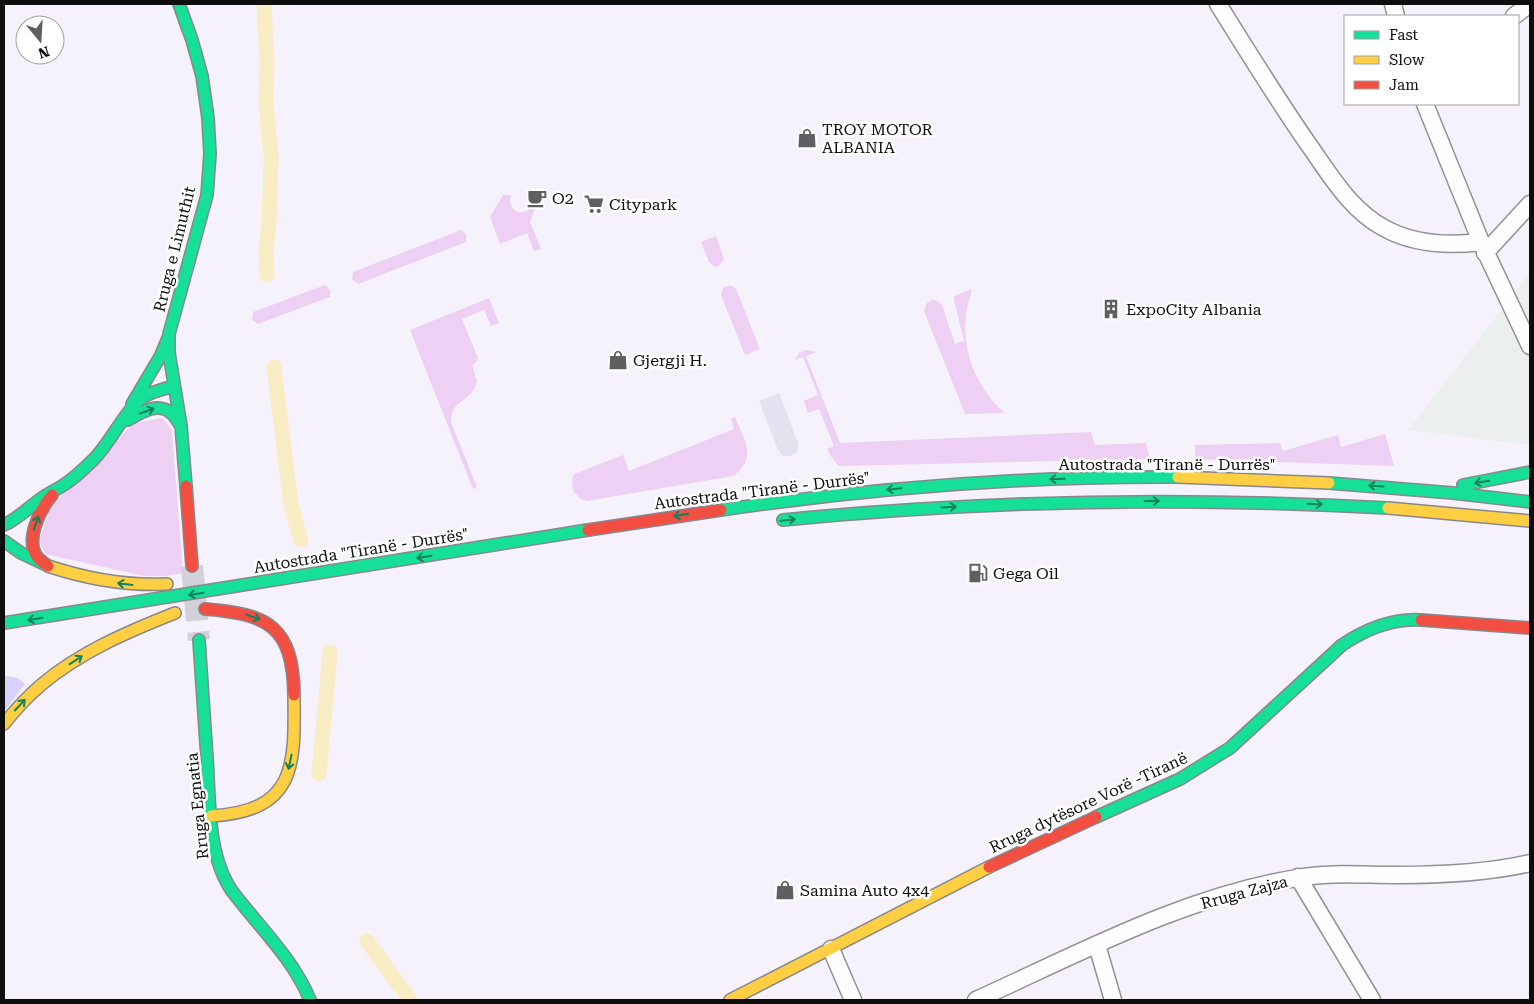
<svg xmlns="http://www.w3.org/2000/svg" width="1534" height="1004" viewBox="0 0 1534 1004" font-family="'Roboto Serif',serif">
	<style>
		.industrial { fill: #ebf0ef }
		.green { fill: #edd0f4 }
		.sand { fill: #dad2fe }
		.plaza { fill: #e5e2f0 }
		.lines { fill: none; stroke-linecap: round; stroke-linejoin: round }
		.canal { stroke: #f9edc6; stroke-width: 15 }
		.secondary-tunnel { stroke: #d2d0d8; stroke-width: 22; stroke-dasharray: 22 11; stroke-linecap: butt }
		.street-casing { stroke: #929195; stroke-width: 19 }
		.fast-casing { stroke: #89878c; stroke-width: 14 }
		.slow-casing { stroke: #89878c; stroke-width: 14 }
		.jam-casing { stroke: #89878c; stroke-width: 14 }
		.street { stroke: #fefdff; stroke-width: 16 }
		.fast { stroke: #16e098; stroke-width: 11 }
		.slow { stroke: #ffcf43; stroke-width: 11 }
		.jam { stroke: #f24e42; stroke-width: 11 }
		.oneway { stroke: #12825a }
		.labels { text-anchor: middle; stroke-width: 5; stroke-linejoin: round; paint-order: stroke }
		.poi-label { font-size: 16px; fill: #0e0e0e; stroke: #fff; text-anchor: start }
		.street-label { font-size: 16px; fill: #0e0e0e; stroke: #fff }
	</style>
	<rect width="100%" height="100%" fill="#f5f2fc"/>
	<path class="industrial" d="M1530 273V445L1408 430Z"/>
	<path class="green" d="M503 195H511C506 211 523 219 533 205L536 206 530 222 541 249 534 251 527 233 500 244 490 217Z
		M461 230 466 234V242L358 284 352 279 353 272Z
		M716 236 724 259 720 265 715 267 709 262 701 242Z
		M325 285 330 290V297L258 324 252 320 253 312Z
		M730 285 736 289 760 349 745 355 721 295 723 288Z
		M972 289C971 295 968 302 967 308 960 348 975 387 1005 413L965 414 924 311 927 303 932 300 938 301 942 305 955 344 964 341 954 300V296Z
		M489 298 499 323 491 326 484 310 462 319 478 358 475 363 472 365 477 381C472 403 450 399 451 422L477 487 473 489 410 330Z
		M807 350 816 352 806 356 840 443 1091 432 1095 445 1146 443 1150 459 839 466 832 458 827 449 834 446 819 409 808 413 804 401 818 395 803 357 794 360 799 353Z
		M735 417C744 440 758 458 733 476L587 501 581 499 573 491 572 479 574 474 623 455 629 471 734 429 731 419Z
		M162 418 172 430 183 573 165 576H144L45 554 39 541 50 507 134 423Z
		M1385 434 1394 466 1195 459V445L1280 443 1283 451 1338 435 1341 447Z"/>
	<path class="sand" d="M4 676 18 678 25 684 4 712Z"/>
	<path class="plaza" d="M779 393 798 443V449L796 453 790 456H783L778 450 759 401Z"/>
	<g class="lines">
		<path class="canal" d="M264 4 267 62 266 102 271 157 269 222 266 249 267 275
			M274 367 291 505 301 540
			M319 774 330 652
			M367 941 410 1000"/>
		<path class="secondary-tunnel" d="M192 566 199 640"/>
		<defs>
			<path id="street" d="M1218 4C1248 52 1278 101 1311 148 1332 178 1351 210 1384 228 1413 244 1448 246 1481 242
				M1393 4 1396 16
				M1514 16 1530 4
				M1425 104 1481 242 1530 346
				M1485 253 1530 204
				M1298 877 1372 1000
				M1097 945 1113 1000
				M831 949 853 1000
				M976 1000C1080 953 1183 897 1297 878 1329 872 1362 875 1395 875 1439 875 1488 873 1530 863"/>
			<path id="fast" d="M179 4 192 40 202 76 208 118 210 154 207 195 169 334V353L181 426 186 486
				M132 404 161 355 168 338
				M128 420C140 413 158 401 171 413 175 416 178 422 181 426
				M1329 483 1453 493 1530 502
				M1463 485 1530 472
				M721 510C873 488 1025 476 1178 477
				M783 520C984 500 1186 497 1388 508
				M4 525C17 519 27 509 39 500 47 494 56 490 65 484 76 477 85 468 94 459 112 441 125 409 145 396 154 391 164 389 174 386
				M4 541 21 553 44 564
				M4 623 588 530
				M199 640C202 679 204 719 207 758 210 800 207 855 232 891 259 927 293 958 310 1000
				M1096 817 1180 779 1230 748 1342 645C1366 629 1392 618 1421 620"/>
			<path id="slow" d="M1178 477 1329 483
				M1388 508 1530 521
				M48 566C87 579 126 586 167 584
				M4 724C15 710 27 697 41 685 80 652 127 632 175 613
				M211 816C296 811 295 766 294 695
				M730 1000 989 867"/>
			<path id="jam" d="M186 486 192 566
				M588 530 721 510
				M48 566C45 564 41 561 38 558 24 541 40 509 52 495
				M205 609C268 614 293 626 294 695
				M1421 620 1530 628
				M989 867 1096 817"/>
		</defs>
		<use href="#street" class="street-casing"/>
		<use href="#fast" class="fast-casing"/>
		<use href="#slow" class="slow-casing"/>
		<use href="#jam" class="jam-casing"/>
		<use href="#street" class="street"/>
		<use href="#fast" class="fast"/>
		<use href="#slow" class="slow"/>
		<use href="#jam" class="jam"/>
	</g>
	<defs><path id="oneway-shaft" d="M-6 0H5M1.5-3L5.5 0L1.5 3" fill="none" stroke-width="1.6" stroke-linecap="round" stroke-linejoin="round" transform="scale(1.25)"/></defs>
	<g class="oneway">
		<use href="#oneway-shaft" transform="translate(147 411) rotate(-19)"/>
		<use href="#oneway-shaft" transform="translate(1057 479) rotate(178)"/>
		<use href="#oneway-shaft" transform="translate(1482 482) rotate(170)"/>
		<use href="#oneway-shaft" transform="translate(1376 486) rotate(-176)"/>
		<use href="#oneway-shaft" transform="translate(894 489) rotate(174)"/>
		<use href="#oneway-shaft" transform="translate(1152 501)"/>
		<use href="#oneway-shaft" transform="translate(1315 504) rotate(2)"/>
		<use href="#oneway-shaft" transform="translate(949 507) rotate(-3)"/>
		<use href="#oneway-shaft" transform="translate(681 515) rotate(171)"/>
		<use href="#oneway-shaft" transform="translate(788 520) rotate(-6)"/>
		<use href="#oneway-shaft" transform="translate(36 523) rotate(-71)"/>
		<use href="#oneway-shaft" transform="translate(424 557) rotate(171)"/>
		<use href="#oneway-shaft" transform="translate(125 584) rotate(-173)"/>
		<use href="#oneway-shaft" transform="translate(196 594) rotate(171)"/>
		<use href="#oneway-shaft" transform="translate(253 617) rotate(20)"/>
		<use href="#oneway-shaft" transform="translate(35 619) rotate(171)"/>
		<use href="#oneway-shaft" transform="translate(76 660) rotate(-33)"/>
		<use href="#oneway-shaft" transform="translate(20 705) rotate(-47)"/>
		<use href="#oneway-shaft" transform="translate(290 762) rotate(102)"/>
	</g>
	<defs>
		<symbol id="shop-bare" viewBox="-9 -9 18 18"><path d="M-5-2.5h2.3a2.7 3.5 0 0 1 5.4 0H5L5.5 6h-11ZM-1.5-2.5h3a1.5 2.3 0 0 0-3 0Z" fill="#5f5e61" stroke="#fff" stroke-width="2.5" paint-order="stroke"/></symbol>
		<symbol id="cafe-bare" viewBox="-9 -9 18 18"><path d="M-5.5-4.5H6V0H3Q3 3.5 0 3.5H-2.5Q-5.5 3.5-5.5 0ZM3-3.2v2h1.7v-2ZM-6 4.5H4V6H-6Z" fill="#5f5e61" stroke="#fff" stroke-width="2.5" paint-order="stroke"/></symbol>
		<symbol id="supermarket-bare" viewBox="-9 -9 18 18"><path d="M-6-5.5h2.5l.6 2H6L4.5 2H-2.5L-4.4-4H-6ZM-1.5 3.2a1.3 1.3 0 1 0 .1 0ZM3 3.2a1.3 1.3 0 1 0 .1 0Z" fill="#5f5e61" stroke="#fff" stroke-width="2.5" paint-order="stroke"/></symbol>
		<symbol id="building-bare" viewBox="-9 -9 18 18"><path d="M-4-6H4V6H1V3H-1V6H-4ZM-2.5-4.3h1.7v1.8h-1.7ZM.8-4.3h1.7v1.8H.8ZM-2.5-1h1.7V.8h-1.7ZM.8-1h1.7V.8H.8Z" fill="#5f5e61" stroke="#fff" stroke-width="2.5" paint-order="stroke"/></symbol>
		<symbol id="fuel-bare" viewBox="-9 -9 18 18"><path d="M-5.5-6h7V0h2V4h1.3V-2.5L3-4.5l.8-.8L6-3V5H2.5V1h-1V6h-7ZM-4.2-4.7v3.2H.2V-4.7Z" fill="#5f5e61" stroke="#fff" stroke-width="2.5" paint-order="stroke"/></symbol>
	</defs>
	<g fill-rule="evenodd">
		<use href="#shop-bare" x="793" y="124" width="28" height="28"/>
		<use href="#cafe-bare" x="523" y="184" width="28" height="28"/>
		<use href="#supermarket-bare" x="580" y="190" width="28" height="28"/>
		<use href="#building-bare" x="1097" y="295" width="28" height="28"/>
		<use href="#shop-bare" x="604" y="346" width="28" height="28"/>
		<use href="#fuel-bare" x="964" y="559" width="28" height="28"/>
		<use href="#shop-bare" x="771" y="876" width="28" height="28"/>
	</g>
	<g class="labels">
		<g class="poi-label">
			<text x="822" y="135">TROY MOTOR<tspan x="822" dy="18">ALBANIA</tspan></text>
			<text x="552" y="204">O2</text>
			<text x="609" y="210">Citypark</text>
			<text x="1126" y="315">ExpoCity Albania</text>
			<text x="633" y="366">Gjergji H.</text>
			<text x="993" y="579">Gega Oil</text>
			<text x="800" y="896">Samina Auto 4x4</text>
		</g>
		<g class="street-label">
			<text transform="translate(174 249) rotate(-76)" y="6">Rruga e Limuthit</text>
			<text x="1167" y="470">Autostrada "Tiranë - Durrës"</text>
			<text transform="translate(762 490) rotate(-7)" y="6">Autostrada "Tiranë - Durrës"</text>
			<text transform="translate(361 550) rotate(-9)" y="6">Autostrada "Tiranë - Durrës"</text>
			<text transform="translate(1088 802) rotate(-25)" y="6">Rruga dytësore Vorë -Tiranë</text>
			<text transform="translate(197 806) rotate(-96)" y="6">Rruga Egnatia</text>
			<text transform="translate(1244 892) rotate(-15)" y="6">Rruga Zajza</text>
		</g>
	</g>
	<rect width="1534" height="1004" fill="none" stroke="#0e0e0e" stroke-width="10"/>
	<rect x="1344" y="15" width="175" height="90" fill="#ffffff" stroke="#9f9f9f"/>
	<rect x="1354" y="31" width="25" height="8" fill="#16e098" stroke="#9f9f9f"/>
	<text x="1389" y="40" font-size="15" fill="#0e0e0e">Fast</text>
	<rect x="1354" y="56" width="25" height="8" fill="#ffcf43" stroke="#9f9f9f"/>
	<text x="1389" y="65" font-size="15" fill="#0e0e0e">Slow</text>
	<rect x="1354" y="81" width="25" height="8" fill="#f24e42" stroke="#9f9f9f"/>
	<text x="1389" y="90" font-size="15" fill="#0e0e0e">Jam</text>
	<g transform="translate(40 40) rotate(162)"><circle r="24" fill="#ffffff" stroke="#9f9f9f"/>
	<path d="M0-4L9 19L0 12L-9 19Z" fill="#5f5e61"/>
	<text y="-8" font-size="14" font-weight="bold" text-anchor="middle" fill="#0e0e0e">N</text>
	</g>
</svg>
